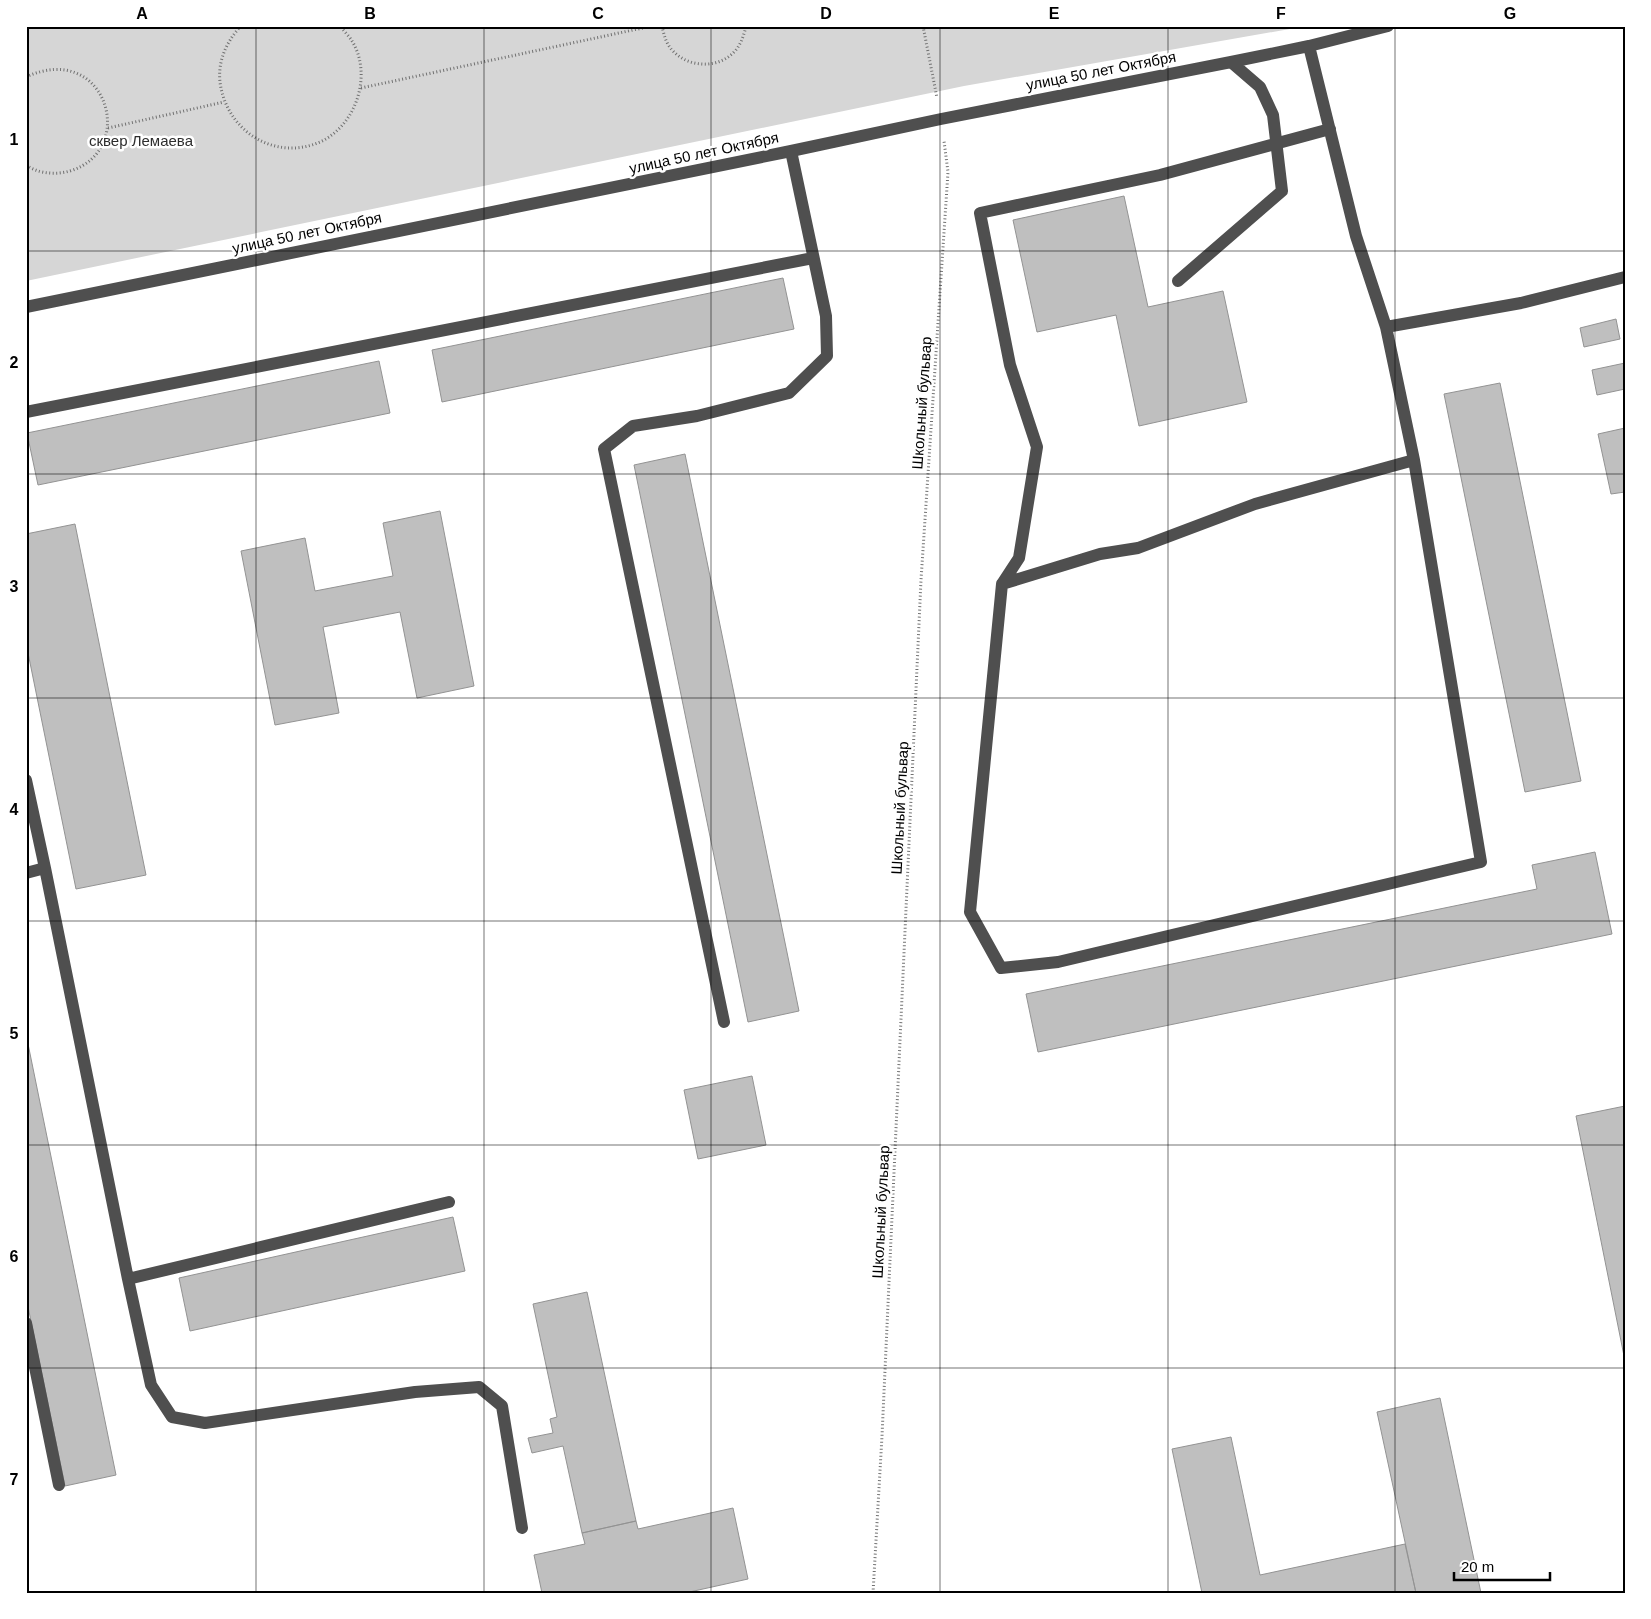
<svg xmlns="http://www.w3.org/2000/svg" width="1651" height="1619" viewBox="0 0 1651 1619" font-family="Helvetica,sans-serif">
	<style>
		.green { fill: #d6d6d6 }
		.building { fill: #bfbfbf; stroke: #939393 }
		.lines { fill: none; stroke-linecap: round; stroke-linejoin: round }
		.path { stroke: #717171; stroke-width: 3; stroke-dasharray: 1 2.5; stroke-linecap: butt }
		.minor { stroke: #4f4f4f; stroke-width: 12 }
		.grid { fill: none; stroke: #000; stroke-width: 1; stroke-opacity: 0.55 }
		.labels { text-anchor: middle; stroke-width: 5; stroke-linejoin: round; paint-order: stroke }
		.street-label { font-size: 15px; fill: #000; stroke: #fff }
		.park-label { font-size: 15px; fill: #2d2d2d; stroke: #fff }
		.neatline { fill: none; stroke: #000; stroke-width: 2 }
		.grid-label { font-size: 16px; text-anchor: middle; font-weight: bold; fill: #000 }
	</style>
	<rect width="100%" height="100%" fill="#fff"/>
	<path class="green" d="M26 26H1307L964 86 26 281Z"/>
	<path class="building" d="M1124 196 1148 307 1223 291 1247 402 1139 426 1116 315 1037 332 1013 220Z
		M783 278 794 329 442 402 432 350Z
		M1616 319 1620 339 1584 347 1580 328Z
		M379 361 390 413 38 485 27 433Z
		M1625 363V389L1597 395 1592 370Z
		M1500 383 1581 781 1525 792 1444 394Z
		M1625 428V492L1611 494 1598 434Z
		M685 454 799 1011 748 1022 634 465Z
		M440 511 474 686 417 698 400 612 323 627 339 713 275 725 241 551 305 538 315 591 393 576 383 523Z
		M75 524 146 875 76 889 26 643V534Z
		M1595 852 1612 934 1038 1052 1026 994 1537 889 1532 865Z
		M26 1034 116 1475 65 1486 26 1297Z
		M752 1076 766 1145 698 1159 684 1090Z
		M1625 1106V1361L1576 1116Z
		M453 1217 465 1271 190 1331 179 1278Z
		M587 1292 636 1521 582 1533 563 1446 532 1453 528 1438 553 1433 550 1419 557 1417 533 1304Z
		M1440 1398 1481 1593H1416L1377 1412Z
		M1231 1437 1260 1575 1405 1544 1416 1593H1202L1172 1449Z
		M733 1508 748 1579 685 1593H542L534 1555 585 1544 582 1533 636 1521 638 1529Z"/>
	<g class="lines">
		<path class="path" d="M241 26C225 43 216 65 221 88 230 133 276 161 320 142 356 126 373 75 352 41 349 36 344 31 340 26
			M662 26C664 35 666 44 673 51 689 68 719 69 735 51 741 44 744 35 746 26
			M923 26 937 98
			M26 77C106 40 139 150 70 171 56 175 39 174 26 165
			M361 88 652 26
			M108 128 224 102
			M873 1593 882 1436 921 580 948 172 944 141"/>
		<path class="minor" d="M1309 46 1356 236 1386 327 1521 303 1625 277
			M1178 281 1282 191 1273 115 1260 87 1231 62
			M26 307 791 151 941 119 1231 62 1309 46 1388 26
			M1386 327 1414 460 1481 862 1058 962 1001 968 970 912 1002 584 1100 554 1138 548 1255 504 1414 460
			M26 412 813 258
			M1002 584 1019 558 1037 447 1010 365 980 213 1160 175 1330 129
			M26 780 45 868 26 873
			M45 868 128 1279 449 1202
			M724 1022 604 449 633 426 697 416 789 393 827 356 826 316 791 151
			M128 1279 151 1385 172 1417 205 1423 415 1392 479 1387 502 1406 522 1528
			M26 1323 59 1485"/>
	</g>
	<path class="grid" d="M256 26V1593M484 26V1593M711 26V1593M940 26V1593M1168 26V1593M1395 26V1593M26 251H1625M26 474H1625M26 698H1625M26 921H1625M26 1145H1625M26 1368H1625"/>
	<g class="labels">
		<g class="street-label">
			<text transform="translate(1101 71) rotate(-11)" y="5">улица 50 лет Октября</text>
			<text transform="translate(704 153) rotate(-12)" y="5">улица 50 лет Октября</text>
			<text transform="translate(307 233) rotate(-12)" y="5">улица 50 лет Октября</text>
			<text transform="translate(922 403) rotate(-86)" y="5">Школьный бульвар</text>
			<text transform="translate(900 808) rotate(-87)" y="5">Школьный бульвар</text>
			<text transform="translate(881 1212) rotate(-87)" y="5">Школьный бульвар</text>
		</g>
		<g class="park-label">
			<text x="141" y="146">сквер Лемаева</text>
		</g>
	</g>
	<rect width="1651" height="1619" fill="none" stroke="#ffffff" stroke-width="55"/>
	<path d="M1454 1572v8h96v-8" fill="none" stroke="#000000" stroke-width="2.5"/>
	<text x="1461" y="1572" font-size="15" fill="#000000" stroke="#ffffff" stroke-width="4" paint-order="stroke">20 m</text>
	<rect x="28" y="28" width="1596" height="1564" class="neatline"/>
	<g class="grid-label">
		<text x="142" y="19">A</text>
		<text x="370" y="19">B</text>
		<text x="598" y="19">C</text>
		<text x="826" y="19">D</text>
		<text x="1054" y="19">E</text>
		<text x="1281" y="19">F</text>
		<text x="1510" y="19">G</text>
		<text x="14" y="145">1</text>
		<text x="14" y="368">2</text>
		<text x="14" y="592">3</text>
		<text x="14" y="815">4</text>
		<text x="14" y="1039">5</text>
		<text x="14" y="1262">6</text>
		<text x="14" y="1485">7</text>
	</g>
</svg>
